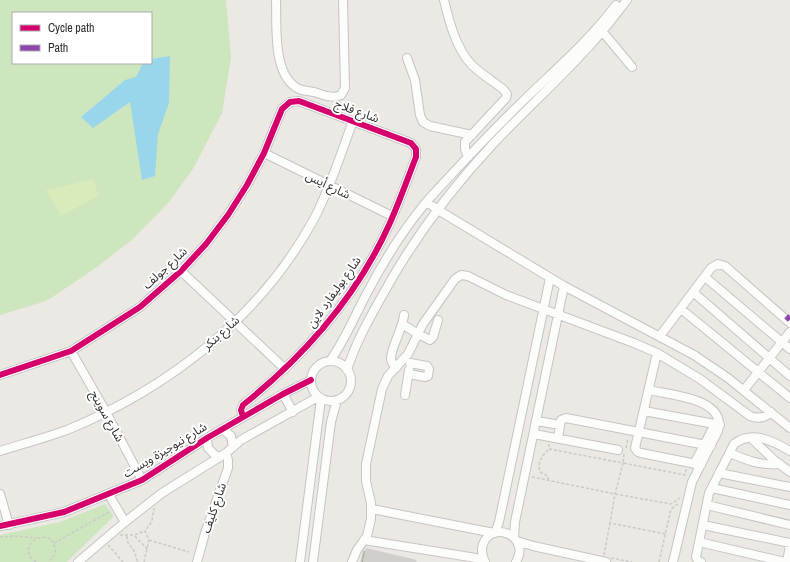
<svg xmlns="http://www.w3.org/2000/svg" width="790" height="562" viewBox="0 0 790 562" font-family="'Archivo Narrow','Noto Sans Arabic',sans-serif">
	<style>
		.green { fill: #cee6be; fill-rule: evenodd }
		.pitch { fill: #d9eabb }
		.water { fill: #99d6ec }
		.building { fill: #d1cecb; filter: url(#shadow) }
		.lines { fill: none; stroke-linecap: round; stroke-linejoin: round }
		.minor-casing { stroke: #c5c4c5; stroke-width: 10 }
		.path { stroke: #c9c9c8; stroke-width: 1.5; stroke-dasharray: 3 2; stroke-linecap: butt }
		.minor { stroke: #fcfcfb; stroke-width: 8 }
		.quiet { stroke: #8e44ad; stroke-width: 5; stroke-dasharray: 10 5; stroke-linecap: butt }
		.cycleway-casing { stroke: #fff; stroke-width: 8 }
		.cycleway { stroke: #d6006c; stroke-width: 6 }
		.labels { text-anchor: middle; stroke-width: 4; stroke-linejoin: round; paint-order: stroke }
		.street-label { font-size: 12px; fill: #2e2e2e; stroke: #fff }
	</style>
	<defs>
		<filter id="shadow"><feDropShadow dx="-2.5" dy="2.5" stdDeviation="0" flood-color="#0004"/></filter>
	</defs>
	<rect width="100%" height="100%" fill="#ece8e4"/>
	<path class="green" d="M0 0H226L231 58 222 113 193 169 168 203 133 239 97 267 51 298 43 302 0 315ZM13 13H151V63H13Z
		M105 504 114 516 67 562H0V535L60 522Z"/>
	<path class="pitch" d="M94 179 98 196 61 216 46 190Z"/>
	<path class="water" d="M170 56 169 103 158 134 155 176 142 180 130 102 93 128 81 117 125 80 136 77 143 63H151V59Z"/>
	<path class="building" d="M366 548 417 560 416 562H363Z"/>
	<g class="lines">
		<defs>
			<path id="minor" d="M276 0C277 26 272 76 299 89 304 91 309 91 314 92 323 95 333 99 341 95L345 88 343 0
				M444 0C449 21 456 48 471 64 478 72 494 82 503 89L507 94 506 98 465 142V149L468 157
				M602 31 632 67
				M407 58 415 80 420 115 423 122 430 126 472 135
				M264 153 392 216
				M427 202 438 210 564 286 694 355 728 378 790 428
				M181 271 285 369
				M705 277 790 349
				M693 292 790 376
				M681 309 790 398
				M402 324 418 334 430 340 433 337 438 320
				M660 336 711 268 718 264 725 266 790 323
				M71 351 106 412 142 480
				M657 353 635 448 638 452 641 453 701 465
				M330 361C345 340 354 317 366 295 383 262 403 230 427 201 458 167 490 133 523 101 555 70 589 41 616 5
				M311 381a20 20 0 1 1 40 0a20 20 0 1 1-40 0Z
				M396 368C394 365 391 362 391 359 390 350 403 328 404 315
				M347 370C355 344 369 319 382 296 412 241 450 190 493 144 525 110 561 78 593 42 605 29 616 14 627 0
				M409 374 425 377 428 376 429 369 427 366 410 363
				M0 375 71 351 140 307 181 271 206 244 228 215 247 185 264 153 282 109 290 102 299 101 411 143 416 149V157C407 180 399 203 389 225 357 296 303 357 243 405L241 410 243 417
				M649 390C670 395 727 398 718 431L692 482 673 562
				M744 390 790 332
				M283 394 293 412
				M405 395 409 370
				M644 411 720 425
				M537 421 560 425
				M222 429 231 436 233 447
				M534 434 618 450
				M207 438 208 448 215 455 220 457
				M558 438 561 420 566 418 711 446
				M751 438 774 460 790 472
				M0 451C22 444 45 438 67 430 169 388 262 316 315 217 331 186 341 153 353 121
				M730 453C746 460 761 466 780 464
				M694 464 715 424
				M719 473 790 487
				M712 488 790 505
				M0 494 9 525
				M109 495 125 522
				M707 505 790 525
				M372 509 494 533
				M703 525 790 543
				M0 526 64 512 142 480 207 438 283 394 311 380
				M495 533 499 522 550 278
				M514 537 515 522 564 286
				M364 540 476 558 485 562
				M517 541 533 546 606 562
				M699 542 785 562
				M78 562 125 522 162 493 226 453 241 440 318 397
				M197 562 205 533 228 468V460L226 453
				M300 562 321 399
				M313 562 331 422 337 400
				M352 562 357 550 367 536 371 519V503L366 481V464L382 389 388 376 408 354 423 324 455 279 461 275 468 276 506 295 634 343 657 353 700 379 750 416C758 419 765 418 771 412
				M485 562C482 556 481 550 483 544 493 519 531 537 516 562
				M701 562 698 561 696 557 709 493 734 444C752 430 773 441 790 451
				M787 562 790 545"/>
		</defs>
		<use href="#minor" class="minor-casing"/>
		<path class="path" d="M549 444V449L623 463 615 494 610 523 666 534
			M626 448 628 438
			M624 454 623 463 685 475 686 470H684
			M532 477 615 494 671 504 680 498
			M548 480V476L540 472C537 462 542 456 549 449
			M120 535H134L145 531
			M127 536C126 544 132 546 135 553 136 556 136 559 138 562
			M135 536 147 549
			M0 537 14 536 36 538
			M149 540 189 552
			M54 543 111 511
			M108 545 123 562
			M604 555 610 523
			M611 558 632 562
			M36 562C12 546 52 523 55 549 56 554 53 559 48 562
			M144 562 149 540 145 531 152 521 154 508
			M659 562 671 509 679 503"/>
		<use href="#minor" class="minor"/>
		<path class="quiet" d="M786 320 790 316"/>
		<defs>
			<path id="cycleway" d="M0 375 71 351 140 307 181 271 206 244 228 215 247 185 264 153 282 109 290 102 299 101 411 143 416 149V157C407 180 399 203 389 225 357 296 303 357 243 405L241 410 243 417
				M0 526 64 512 142 480 207 438 283 394 311 380"/>
		</defs>
		<use href="#cycleway" class="cycleway-casing"/>
		<use href="#cycleway" class="cycleway"/>
	</g>
	<g class="labels">
		<g class="street-label">
			<text transform="translate(357 111) rotate(20)" y="4">شارع فلاج</text>
			<text transform="translate(328 185) rotate(26)" y="4">شارع أيس</text>
			<text transform="translate(165 268) rotate(-43)" y="4">شارع جولف</text>
			<text transform="translate(334 292) rotate(-55)" y="4">شارع بوليفارد لاين</text>
			<text transform="translate(221 333) rotate(-42)" y="4">شارع بنكر</text>
			<text transform="translate(107 416) rotate(61)" y="4">شارع سوينج</text>
			<text transform="translate(165 450) rotate(-31)" y="4">شارع نيوجيزة ويست</text>
			<text transform="translate(214 508) rotate(-71)" y="4">شارع كليف</text>
		</g>
	</g>
	<rect x="12" y="12" width="140" height="52" fill="#ffffff" stroke="#ababab"/>
	<rect x="20" y="25" width="20" height="6" fill="#d6006c" stroke="#ababab"/>
	<text x="48" y="32" font-size="12" fill="#2e2e2e">Cycle path</text>
	<rect x="20" y="45" width="20" height="6" fill="#8e44ad" stroke="#ababab"/>
	<text x="48" y="52" font-size="12" fill="#2e2e2e">Path</text>
</svg>
